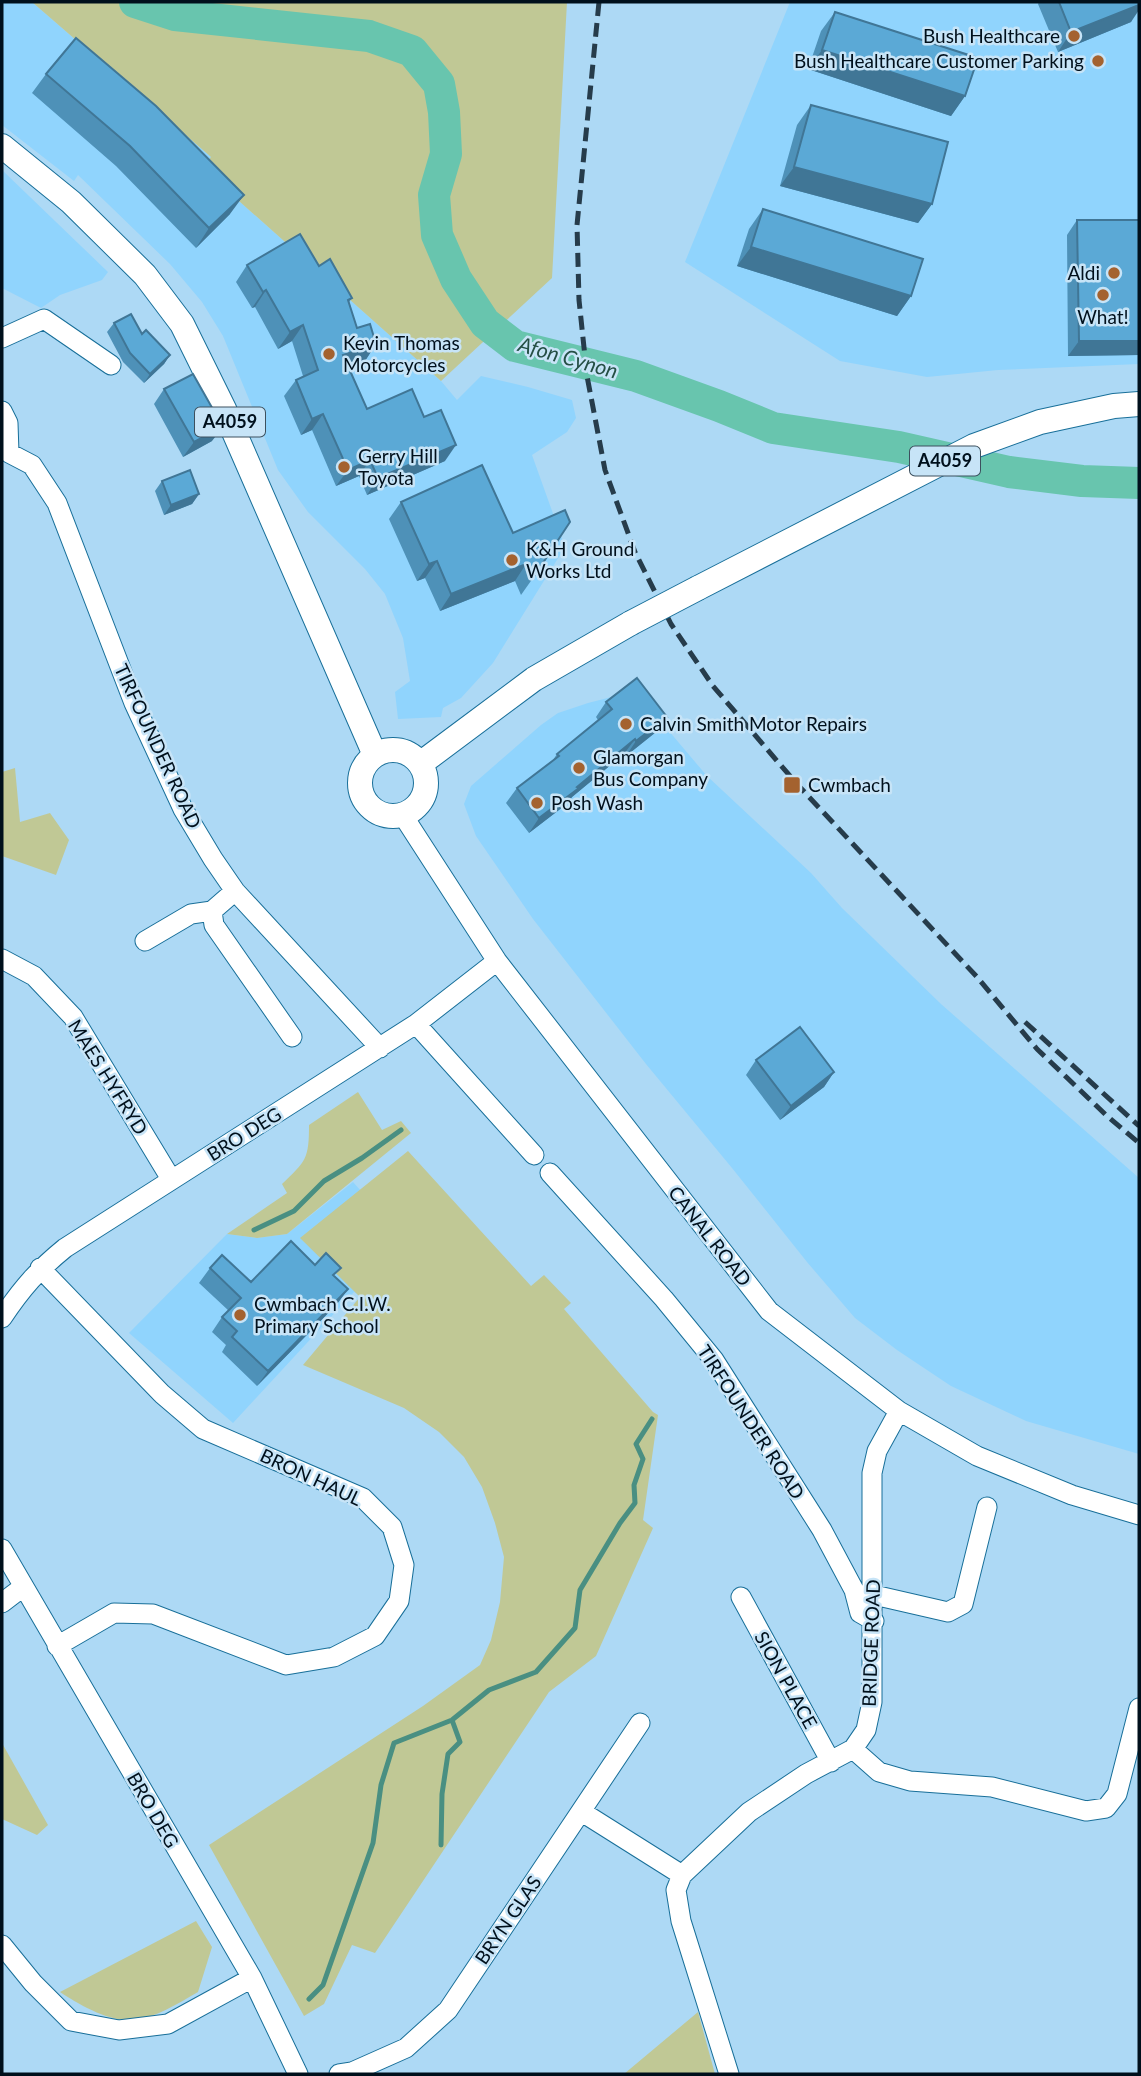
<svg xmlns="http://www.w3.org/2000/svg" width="1141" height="2076" viewBox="0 0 1141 2076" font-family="Lato,sans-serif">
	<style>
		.built { fill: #90d4fd }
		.green { fill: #c0c895 }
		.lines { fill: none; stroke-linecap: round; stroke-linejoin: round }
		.stream { stroke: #498f82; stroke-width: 5 }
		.river { stroke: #68c5ae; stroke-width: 32 }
		.minor-casing { stroke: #186f99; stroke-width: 21 }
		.major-casing { stroke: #186f99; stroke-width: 26 }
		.minor { stroke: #fff; stroke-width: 19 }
		.major { stroke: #fff; stroke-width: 24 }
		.rail { stroke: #263c4b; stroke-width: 5; stroke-dasharray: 14 7; stroke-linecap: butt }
		.major-bridge-casing { stroke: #186f99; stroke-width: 26; stroke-linecap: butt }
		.major-bridge { stroke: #fff; stroke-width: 24 }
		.wall { fill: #4e91b8 }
		.shaded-wall { fill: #407696 }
		.building { fill: #5ba9d6; stroke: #407696; stroke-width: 2 }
		.poi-dot { fill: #a4622f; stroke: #c7e4f7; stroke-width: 2.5 }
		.labels { text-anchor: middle; stroke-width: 5; stroke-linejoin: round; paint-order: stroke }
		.shield { fill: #c7e4f7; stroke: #3c505e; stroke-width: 2 }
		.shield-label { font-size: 18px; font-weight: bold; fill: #00101c }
		.poi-label { font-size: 19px; fill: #00101c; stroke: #c7e4f7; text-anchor: start }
		.street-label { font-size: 19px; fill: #00101c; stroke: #c7e4f7 }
		.water-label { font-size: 21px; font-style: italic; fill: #254f45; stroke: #c7e4f7 }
	</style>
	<rect width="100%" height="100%" fill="#add9f5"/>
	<path class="built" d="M2 2H32L211 157 202 168 441 381 457 400 481 376 528 387 572 400 576 418 567 432 532 455 565 547 493 663 461 698 443 708 441 717 398 719 395 692 410 681 403 638 385 594 365 569 308 512 278 470 223 336 202 302 170 264 78 175 74 181 2 125Z
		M790 2H1139V364L998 370 927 377 840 361 685 262Z
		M2 170 108 272 102 280 60 295 41 308 2 288Z
		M635 691 707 776 811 873 842 908 941 1004 1139 1178V1454L1026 1421 951 1386 897 1350 855 1318 807 1262 732 1168 646 1064 533 919 476 836 464 804 471 786 541 725 558 713 588 703Z
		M353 1182 413 1249 361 1296 354 1292 233 1423 129 1333 227 1234 257 1238 287 1234Z"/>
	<path class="green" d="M32 2H567L552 278 441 381 202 168 211 157Z
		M15 768 20 822 50 813 69 840 56 875 2 856V772Z
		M358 1092 382 1130 401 1121 411 1133 287 1234 257 1238 227 1234 287 1193 282 1184C306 1161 309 1159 309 1125Z
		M408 1151 531 1286 544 1275 571 1303 564 1309 653 1412 658 1415 643 1520 653 1528 596 1656 549 1692 375 1953 352 1945 324 2004 304 2016 209 1845 423 1706 480 1665 491 1640 500 1602 504 1557 495 1523 482 1487 464 1457 439 1432 404 1408 303 1365 360 1297 300 1238Z
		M2 1743 48 1825 37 1835 2 1819Z
		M196 1921 212 1947 198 1992C177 2004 156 2018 132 2020 109 2022 78 2004 60 1992Z
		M698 2012 715 2074H624Z"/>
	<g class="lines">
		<path class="stream" d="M254 1230 294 1211 324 1181 362 1158 401 1130
			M441 1845 442 1794 448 1754 460 1742 452 1720
			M309 1999 323 1985 373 1843 381 1785 394 1743 452 1720 489 1690 536 1672 575 1628 580 1590 620 1523 635 1503 634 1485 643 1459 636 1444 652 1419"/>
		<path class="river" d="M135 2 175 15 369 36 412 51 439 84 444 112 446 154 434 195 437 235 456 279 485 323 515 346 636 376 719 406 773 428 899 447 1009 472 1082 481 1139 483"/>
		<defs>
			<path id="minor" d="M2 338 44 319 111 365
				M2 411 8 423 9 453 32 465 57 503 134 703 183 809 213 859 235 891 380 1048
				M402 814 497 961 769 1311 899 1411 977 1456 1072 1495 1139 1515
				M212 911 214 925 292 1037
				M145 941 191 914 212 911 235 891
				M2 959 34 976 73 1017 171 1179
				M416 1024 534 1155
				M550 1173 664 1299 714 1360 822 1530 854 1590 860 1613 874 1621
				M40 1268 162 1394 203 1429 363 1498 392 1527 404 1565 399 1601 375 1636 334 1657 286 1665 153 1614 114 1613 57 1646
				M2 1318C22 1288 38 1270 65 1248L416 1024 497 961
				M2 1549 252 1978 298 2074
				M874 1595 948 1612 963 1604 987 1507
				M741 1597 831 1762
				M2 1603 23 1587
				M853 1749 879 1772 910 1781 992 1787 1086 1811 1106 1808 1117 1794 1139 1708
				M582 1812 682 1875
				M2 1945 33 1983 71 2021 119 2030 168 2024 252 1978
				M339 2074 352 2072 406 2048 448 2010 640 1723
				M729 2074 681 1921 676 1890 682 1875 749 1812 806 1774 853 1749 866 1730 872 1702V1473L877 1451 899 1411"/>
			<path id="major" d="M2 146 71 202 145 275 182 324 224 409 375 755
				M698 588 974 446 1040 422 1114 406 1139 404
				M360 783a33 33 0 1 1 66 0a33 33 0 1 1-66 0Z
				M420 764 534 679 631 623"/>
		</defs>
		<use href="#minor" class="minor-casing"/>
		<use href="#major" class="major-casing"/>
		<use href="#minor" class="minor"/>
		<use href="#major" class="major"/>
		<path class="rail" d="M599 2 577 225 579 300 587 376 605 470 635 552 671 624 713 686 796 783 977 977 1037 1049 1106 1115 1139 1143
			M1025 1022 1139 1126"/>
		<defs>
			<path id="major-bridge" d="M631 623 698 588"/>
		</defs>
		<use href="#major-bridge" class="major-bridge-casing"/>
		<use href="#major-bridge" class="major-bridge"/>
	</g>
	<path class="wall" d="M1039 2H1139L1131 22 1058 52 1038 4Z
		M835 12 965 96 951 116 808 69 821 31Z
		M46 74 230 214 196 248 116 166 32 93Z
		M811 105 932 204 918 223 780 186 797 125Z
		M763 209 911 296 897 316 737 266 749 229Z
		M1077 220 1139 355 1068 356 1067 235Z
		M247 265 319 266 352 298 349 302 357 328 376 344 365 361 348 366 367 409 445 461 367 495 359 476 336 486 312 430 301 435 284 396 296 380 303 376 292 341 278 349 255 307 252 308 236 282Z
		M114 323 142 334 170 355 164 364 144 383 123 362 107 332Z
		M164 389 212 441 183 457 154 404Z
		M482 465 533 578 521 595 515 581 440 611 425 578 417 581 389 519 401 502Z
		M162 481 199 494 192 504 164 515 155 491Z
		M606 702 667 717 656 732 626 756 624 754 572 797 568 803 529 833 506 803 517 788 553 760 557 754 598 720 596 717Z
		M756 1060 834 1072 824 1087 780 1120 746 1075Z
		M315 1265 335 1277 348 1289 337 1304 257 1386 222 1352 226 1345 212 1332 222 1317 229 1311 199 1283 210 1268 251 1282Z"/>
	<path class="shaded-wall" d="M1139 5V10L1131 22 1058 52 1071 32Z
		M822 50 965 96 951 116 808 69Z
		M794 167 932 204 918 223 780 186Z
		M244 195 230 214 196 248 209 228Z
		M751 247 911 296 897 316 737 266Z
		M266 290 255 307 252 308 263 292Z
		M303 325 292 341 278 349 290 332Z
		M1079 341H1139V355L1068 356Z
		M376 344 365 361 332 371 343 355Z
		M170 355 164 364 144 383 150 374Z
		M323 414 312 430 301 435 312 419Z
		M223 427 212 441 183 457 194 442Z
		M456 445 445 461 367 495 378 478Z
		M370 460 359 476 336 486 348 470Z
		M199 494 192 504 164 515 171 505Z
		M437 561 425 578 417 581 429 564Z
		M526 564 515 581 440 611 451 594Z
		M667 717 656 732 626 756 636 741Z
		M635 739 624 754 572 797 568 803 529 833 539 818Z
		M834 1072 824 1087 780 1120 791 1106Z
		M348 1289 337 1304 257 1386 268 1371Z"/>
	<path class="building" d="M1059 2H1139V5L1071 32Z
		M835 12 978 58 965 96 822 50Z
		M76 38 156 106 244 195 209 228 130 146 46 74Z
		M811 105 948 142 932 204 794 167Z
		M763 209 923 259 911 296 751 247Z
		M1077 220H1139V341H1079Z
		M300 234 319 266 330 259 352 298 348 300 357 328 370 324 376 344 343 355 367 409 412 389 424 417 441 410 456 445 378 478 370 460 348 470 323 414 312 419 296 380 318 370 303 325 290 332 266 290 263 292 247 265Z
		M131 314 142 334 146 330 170 355 150 374 130 353 114 323Z
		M193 374 223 427 194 442 164 389Z
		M482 465 513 533 565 510 570 522 533 578 526 564 451 594 437 561 429 564 401 502Z
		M190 470 199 494 171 505 162 481Z
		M637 678 667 717 636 741 635 739 577 787 579 788 539 818 517 788 559 756 557 754 612 709 606 702Z
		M800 1027 834 1072 791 1106 756 1060Z
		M291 1241 315 1265 326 1253 341 1268 333 1275 348 1289 268 1371 232 1337 237 1331 222 1317 241 1298 210 1268 222 1255 251 1282Z"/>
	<g class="poi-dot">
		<circle cx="1074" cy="36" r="7"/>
		<circle cx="1098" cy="61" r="7"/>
		<circle cx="1114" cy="273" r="7"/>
		<circle cx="1103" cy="295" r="7"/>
		<circle cx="329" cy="354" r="7"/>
		<circle cx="344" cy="467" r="7"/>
		<circle cx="512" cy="560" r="7"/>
		<circle cx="626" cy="724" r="7"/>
		<circle cx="579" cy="768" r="7"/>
		<rect x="783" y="776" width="18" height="18" rx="3.5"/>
		<circle cx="537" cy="803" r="7"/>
		<circle cx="240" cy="1315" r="7"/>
	</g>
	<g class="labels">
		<g class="shield">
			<rect x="195" y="407.5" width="70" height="29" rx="5"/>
			<rect x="910" y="446.5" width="70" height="29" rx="5"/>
		</g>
		<g class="shield-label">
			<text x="230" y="428">A4059</text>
			<text x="945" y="467">A4059</text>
		</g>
		<g class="poi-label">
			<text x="1060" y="43" text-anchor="end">Bush Healthcare</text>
			<text x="1084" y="68" text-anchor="end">Bush Healthcare Customer Parking</text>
			<text x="1100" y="280" text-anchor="end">Aldi</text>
			<text x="1103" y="324" text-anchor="middle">What!</text>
			<text x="343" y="350">Kevin Thomas<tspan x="343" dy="22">Motorcycles</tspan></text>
			<text x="358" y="463">Gerry Hill<tspan x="358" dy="22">Toyota</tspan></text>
			<text x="526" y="556">K&amp;H Ground<tspan x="526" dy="22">Works Ltd</tspan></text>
			<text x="640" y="731">Calvin Smith Motor Repairs</text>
			<text x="593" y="764">Glamorgan<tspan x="593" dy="22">Bus Company</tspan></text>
			<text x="808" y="792">Cwmbach</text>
			<text x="551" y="810">Posh Wash</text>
			<text x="254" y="1311">Cwmbach C.I.W.<tspan x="254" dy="22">Primary School</tspan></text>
		</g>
		<g class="street-label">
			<text transform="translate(158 746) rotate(65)" y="7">TIRFOUNDER ROAD</text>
			<text transform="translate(108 1077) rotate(58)" y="7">MAES HYFRYD</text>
			<text transform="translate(244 1134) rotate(-32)" y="7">BRO DEG</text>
			<text transform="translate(710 1236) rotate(52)" y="7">CANAL ROAD</text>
			<text transform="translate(751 1422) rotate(57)" y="7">TIRFOUNDER ROAD</text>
			<text transform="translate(311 1477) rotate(25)" y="7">BRON HAUL</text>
			<text transform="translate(871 1643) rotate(-88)" y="7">BRIDGE ROAD</text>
			<text transform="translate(786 1680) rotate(61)" y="7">SION PLACE</text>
			<text transform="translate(153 1810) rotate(60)" y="7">BRO DEG</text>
			<text transform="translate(508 1920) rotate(-56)" y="7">BRYN GLAS</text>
		</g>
		<g class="water-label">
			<text transform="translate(568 358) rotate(16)" y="7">Afon Cynon</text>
		</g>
	</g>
	<rect width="1141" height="2076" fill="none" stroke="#00101c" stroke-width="7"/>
</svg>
